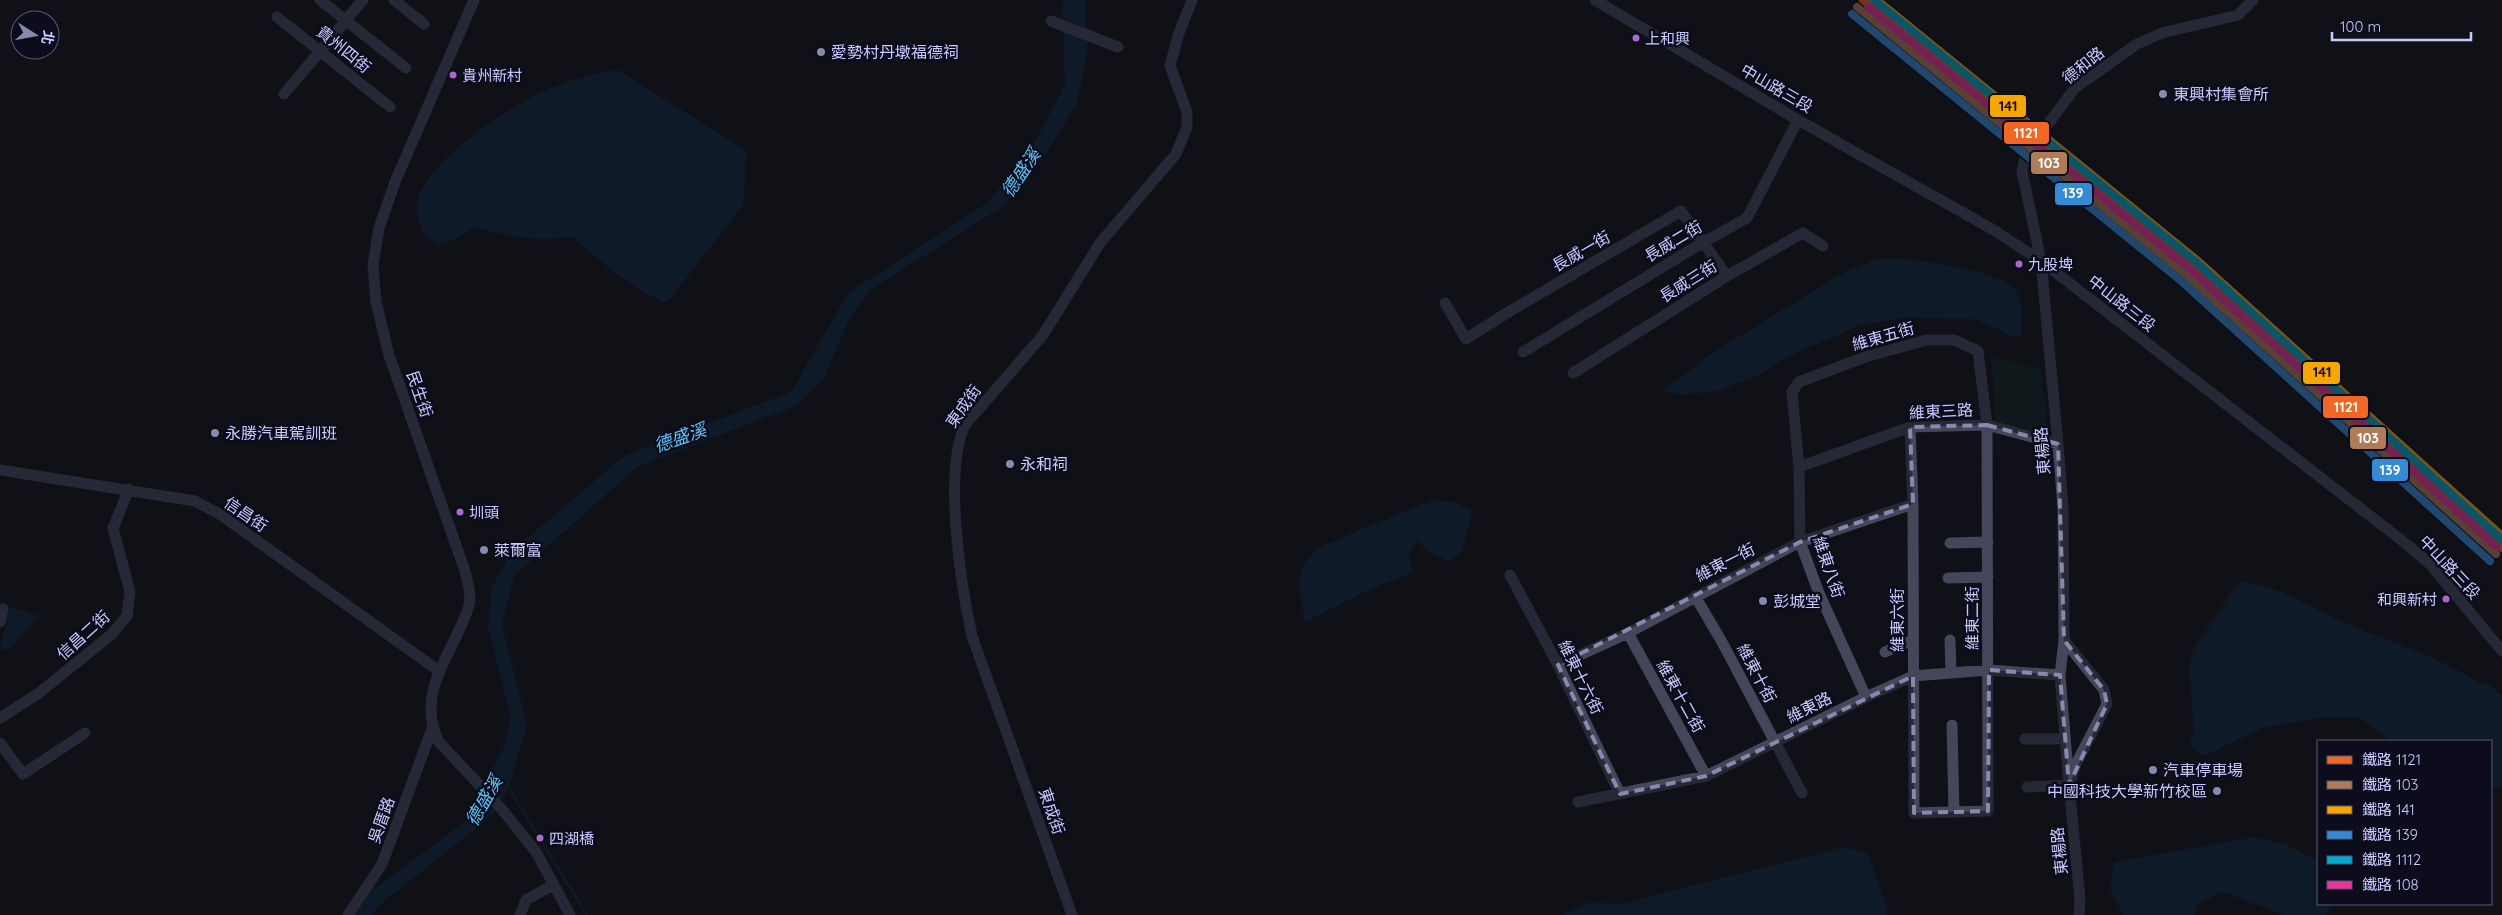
<svg xmlns="http://www.w3.org/2000/svg" width="2502" height="915" viewBox="0 0 2502 915" font-family="Quicksand,'Noto Sans TC',sans-serif">
	<style>
		.green { fill: #0f2321 }
		.water { fill: #0d263b }
		.lines { fill: none; stroke-linecap: round; stroke-linejoin: round }
		.stream { stroke: #0d263b; stroke-width: 2.5 }
		.minor { stroke: #444659; stroke-width: 11 }
		.rail-1-casing { stroke: #0c0c1c; stroke-width: 11 }
		.rail-2-casing { stroke: #0c0c1c; stroke-width: 11 }
		.rail-3-casing { stroke: #0c0c1c; stroke-width: 11 }
		.rail-4-casing { stroke: #0c0c1c; stroke-width: 11 }
		.rail-5-casing { stroke: #0c0c1c; stroke-width: 11 }
		.rail-6-casing { stroke: #0c0c1c; stroke-width: 11 }
		.rail-1 { stroke: #f26522; stroke-width: 8 }
		.rail-2 { stroke: #b07c57; stroke-width: 8 }
		.rail-3 { stroke: #f7a600; stroke-width: 8 }
		.rail-4 { stroke: #338bd7; stroke-width: 8 }
		.rail-5 { stroke: #00a9ce; stroke-width: 8 }
		.rail-6 { stroke: #ef339a; stroke-width: 8 }
		.marked { fill: none; stroke: #888aad; stroke-width: 4; stroke-dasharray: 10 6; stroke-linejoin: round }
		.bus-dot { fill: #ac68c9; stroke: #0c0c1c; stroke-width: 2 }
		.poi-dot { fill: #888aad; stroke: #0c0c1c; stroke-width: 2 }
		.labels { text-anchor: middle; stroke-width: 5; stroke-linejoin: round; paint-order: stroke }
		.bus-label { font-size: 15px; fill: #c9cbfd; stroke: #0c0c1c; text-anchor: start }
		.street-label { font-size: 16px; fill: #c9cbfd; stroke: #0c0c1c }
		.poi-label { font-size: 16px; fill: #c9cbfd; stroke: #0c0c1c; text-anchor: start }
		.water-label { font-size: 18px; font-style: italic; fill: #5ac8fa; stroke: #0c0c1c }
		.line-badge { stroke: #0c0c1c; stroke-width: 2 }
		.badge-label { font-size: 14px; text-anchor: middle; font-weight: bold; fill: #fff }
		.pale-badge-label { font-size: 14px; text-anchor: middle; font-weight: bold; fill: #111 }
	</style>
	<rect width="100%" height="100%" fill="#101018"/>
	<path class="green" d="M1991 356 2041 368 2048 433 1996 425Z"/>
	<path class="water" d="M1062 0H1085L1087 54 1077 104 1040 163 1002 207 870 290 846 326 824 379 796 406 637 467 514 576 502 625 527 725 509 787 493 815 378 906 372 915H353L366 895 466 821 504 747 511 717 488 628 491 589 511 552 625 455 791 392 848 293 987 203 1013 172 1041 131 1065 84Z
		M618 70 747 151 743 205 667 303C631 290 602 262 572 237 535 241 511 239 475 227L455 239 438 245C434 242 429 239 426 236 418 227 414 206 418 196 435 158 490 121 525 101 551 86 588 73 618 70Z
		M1898 258C1920 261 2006 271 2016 291 2023 303 2022 320 2022 333L2017 338 1974 319 1904 318 1860 325 1783 359 1757 376 1717 391 1682 395 1663 391 1711 354 1836 277 1875 259Z
		M1432 500 1454 502 1472 511 1462 552 1449 561 1429 553 1418 541 1408 555 1413 572 1367 591 1305 622C1300 589 1291 573 1317 548Z
		M2244 582C2279 586 2307 606 2339 620 2386 641 2438 655 2481 684L2485 681 2502 696V789L2491 786V741H2390L2359 717 2318 718 2262 728 2207 755 2198 753 2189 742 2194 734 2189 667 2192 652 2237 584Z
		M10 606 39 616 8 651 0 649Z
		M2255 837 2285 844 2318 861V904H2331L2326 915H2283L2221 891 2198 905 2194 915H2123L2110 889 2114 862Z
		M1844 847 1868 854 1888 910 1887 915H1561L1590 902 1620 904Z"/>
	<g class="lines">
		<path class="stream" d="M508 787 587 915"/>
		<path class="minor" d="M320 0 406 68
			M394 0 424 24
			M474 0 395 182 379 228 373 265 376 302 389 355 465 571C467 580 472 596 469 605 456 651 413 691 439 742L500 807 536 852 570 915
			M1595 0 1798 120 1992 229 2041 261 2400 539 2430 564 2502 651
			M277 17 390 107
			M1051 21 1118 47
			M284 94 363 0
			M1445 303 1466 339 1510 311 1681 211 1727 276
			M1523 352 1702 243 1747 218 1798 120
			M1573 373 1727 276 1803 233 1823 246
			M1799 467 1910 427 1987 425 2058 444
			M0 470 195 501 221 515 439 671
			M1950 543 1988 542
			M1510 575 1558 665 1620 794
			M1948 578 1988 577
			M1695 596 1722 642 1802 793
			M0 622 3 609
			M1628 633 1706 776
			M1950 640 1951 673
			M1885 652 1913 640
			M1558 665 1628 633 1800 542 1913 504
			M1866 697 1819 593 1800 542 1799 467 1792 392 1799 382 1865 357 1927 340H1954L1978 351 1987 425 1988 811 1914 813 1913 504 1910 427
			M0 718 39 693 112 634 127 616 130 592 113 528 129 489
			M1952 725 1954 812
			M2025 739H2065
			M0 743 23 774 85 733
			M2027 787 2069 785 2060 675 2064 640
			M1578 802 1706 776 1866 697 1913 676 1989 670 2060 675
			M348 915 382 864 432 729
			M520 915 526 900 553 885
			M1072 915 972 636C961 586 943 471 965 425L1043 335 1100 243 1176 154 1187 127V112L1170 66 1178 36 1192 0
			M2079 915 2080 899 2069 785 2076 764 2107 704 2104 690 2064 640 2063 508 2058 444 2041 261 2022 171 2026 153 2075 88 2137 44 2162 33 2238 15 2253 0"/>
		<defs>
			<path id="rail-1" d="M1863 0 2191 267 2502 548"/>
			<path id="rail-2" d="M1857 7 2185 274 2496 554"/>
			<path id="rail-3" d="M1877 0 2197 260 2502 536"/>
			<path id="rail-4" d="M1852 14 2180 280 2490 561"/>
			<path id="rail-5" d="M1874 0 2196 262 2502 540"/>
			<path id="rail-6" d="M1868 7 2190 269 2496 546"/>
		</defs>
		<use href="#rail-1" class="rail-1-casing"/>
		<use href="#rail-2" class="rail-2-casing"/>
		<use href="#rail-3" class="rail-3-casing"/>
		<use href="#rail-4" class="rail-4-casing"/>
		<use href="#rail-5" class="rail-5-casing"/>
		<use href="#rail-6" class="rail-6-casing"/>
		<use href="#rail-1" class="rail-1"/>
		<use href="#rail-2" class="rail-2"/>
		<use href="#rail-3" class="rail-3"/>
		<use href="#rail-4" class="rail-4"/>
		<use href="#rail-5" class="rail-5"/>
		<use href="#rail-6" class="rail-6"/>
	</g>
	<path d="M0 0H2502V915H0ZM1987 425 2058 444 2064 640 2104 690 2107 704 2069 785 2060 675 1989 670 1988 811 1914 813 1913 676 1706 776 1620 794 1558 665 1800 542 1913 504 1910 427Z" fill="#101018" fill-opacity=".55" fill-rule="evenodd"/>
	<path class="marked" d="M1987 425 2058 444 2064 640 2104 690 2107 704 2069 785 2060 675 1989 670 1988 811 1914 813 1913 676 1706 776 1620 794 1558 665 1800 542 1913 504 1910 427Z"/>
	<g class="bus-dot">
		<circle cx="1636" cy="38" r="4.5"/>
		<circle cx="453" cy="75" r="4.5"/>
		<circle cx="2019" cy="264" r="4.5"/>
		<circle cx="460" cy="512" r="4.5"/>
		<circle cx="2446" cy="599" r="4.5"/>
		<circle cx="540" cy="838" r="4.5"/>
	</g>
	<g class="poi-dot">
		<circle cx="821" cy="52" r="5"/>
		<circle cx="2163" cy="94" r="5"/>
		<circle cx="215" cy="433" r="5"/>
		<circle cx="1010" cy="464" r="5"/>
		<circle cx="484" cy="550" r="5"/>
		<circle cx="1763" cy="601" r="5"/>
		<circle cx="2153" cy="770" r="5"/>
		<circle cx="2217" cy="791" r="5"/>
	</g>
	<g class="labels">
		<g class="bus-label">
			<text x="1645" y="44">上和興</text>
			<text x="462" y="81">貴州新村</text>
			<text x="2028" y="270">九股埤</text>
			<text x="469" y="518">圳頭</text>
			<text x="2437" y="605" text-anchor="end">和興新村</text>
			<text x="549" y="844">四湖橋</text>
		</g>
		<g class="street-label">
			<text transform="translate(344 49) rotate(39)" y="6">貴州四街</text>
			<text transform="translate(2083 65) rotate(-39)" y="6">德和路</text>
			<text transform="translate(1777 88) rotate(30)" y="6">中山路三段</text>
			<text transform="translate(1673 241) rotate(-31)" y="6">長威二街</text>
			<text transform="translate(1581 251) rotate(-30)" y="6">長威一街</text>
			<text transform="translate(1688 281) rotate(-32)" y="6">長威三街</text>
			<text transform="translate(2122 303) rotate(38)" y="6">中山路三段</text>
			<text transform="translate(1883 336) rotate(-16)" y="6">維東五街</text>
			<text transform="translate(420 394) rotate(71)" y="6">民生街</text>
			<text transform="translate(963 406) rotate(-55)" y="6">東成街</text>
			<text transform="translate(1941 411) rotate(-3)" y="6">維東三路</text>
			<text transform="translate(2042 451) rotate(-94)" y="6">東楊路</text>
			<text transform="translate(246 514) rotate(34)" y="6">信昌街</text>
			<text transform="translate(1725 562) rotate(-27)" y="6">維東一街</text>
			<text transform="translate(1829 567) rotate(71)" y="6">維東八街</text>
			<text transform="translate(2450 567) rotate(47)" y="6">中山路三段</text>
			<text transform="translate(1972 618) rotate(-90)" y="6">維東二街</text>
			<text transform="translate(1897 620) rotate(-90)" y="6">維東六街</text>
			<text transform="translate(83 635) rotate(-42)" y="6">信昌二街</text>
			<text transform="translate(1757 673) rotate(62)" y="6">維東十街</text>
			<text transform="translate(1581 677) rotate(64)" y="6">維東十六街</text>
			<text transform="translate(1681 696) rotate(61)" y="6">維東十二街</text>
			<text transform="translate(1809 707) rotate(-27)" y="6">維東路</text>
			<text transform="translate(1052 811) rotate(71)" y="6">東成街</text>
			<text transform="translate(381 820) rotate(-70)" y="6">吳厝路</text>
			<text transform="translate(2059 851) rotate(-96)" y="6">東楊路</text>
		</g>
		<g class="poi-label">
			<text x="831" y="58">愛勢村丹墩福德祠</text>
			<text x="2173" y="100">東興村集會所</text>
			<text x="225" y="439">永勝汽車駕訓班</text>
			<text x="1020" y="470">永和祠</text>
			<text x="494" y="556">萊爾富</text>
			<text x="1773" y="607">彭城堂</text>
			<text x="2163" y="776">汽車停車場</text>
			<text x="2207" y="797" text-anchor="end">中國科技大學新竹校區</text>
		</g>
		<g class="water-label">
			<text transform="translate(1021 173) rotate(-56)" y="6">德盛溪</text>
			<text transform="translate(680 438) rotate(-19)" y="6">德盛溪</text>
			<text transform="translate(484 801) rotate(-60)" y="6">德盛溪</text>
		</g>
	</g>
	<g class="line-badge">
		<rect x="1989" y="94" width="38" height="24" rx="5" fill="#f7a600"/>
		<rect x="2003" y="121" width="47" height="24" rx="5" fill="#f26522"/>
		<rect x="2030" y="151" width="38" height="24" rx="5" fill="#b07c57"/>
		<rect x="2054" y="182" width="39" height="24" rx="5" fill="#338bd7"/>
		<rect x="2302" y="361" width="39" height="24" rx="5" fill="#f7a600"/>
		<rect x="2322" y="395" width="47" height="24" rx="5" fill="#f26522"/>
		<rect x="2349" y="426" width="38" height="24" rx="5" fill="#b07c57"/>
		<rect x="2371" y="458" width="38" height="24" rx="5" fill="#338bd7"/>
	</g>
	<g class="badge-label">
		<text x="2026" y="138">1121</text>
		<text x="2049" y="168">103</text>
		<text x="2073" y="198">139</text>
		<text x="2346" y="412">1121</text>
		<text x="2368" y="443">103</text>
		<text x="2390" y="475">139</text>
	</g>
	<g class="pale-badge-label">
		<text x="2008" y="111">141</text>
		<text x="2322" y="377">141</text>
	</g>
	<rect x="2317" y="740" width="175" height="165" fill="#0c0c1c" stroke="#585876"/>
	<rect x="2327" y="756" width="25" height="8" fill="#f26522" stroke="#585876"/>
	<text x="2362" y="765" font-size="15" fill="#c9cbfd">鐵路 1121</text>
	<rect x="2327" y="781" width="25" height="8" fill="#b07c57" stroke="#585876"/>
	<text x="2362" y="790" font-size="15" fill="#c9cbfd">鐵路 103</text>
	<rect x="2327" y="806" width="25" height="8" fill="#f7a600" stroke="#585876"/>
	<text x="2362" y="815" font-size="15" fill="#c9cbfd">鐵路 141</text>
	<rect x="2327" y="831" width="25" height="8" fill="#338bd7" stroke="#585876"/>
	<text x="2362" y="840" font-size="15" fill="#c9cbfd">鐵路 139</text>
	<rect x="2327" y="856" width="25" height="8" fill="#00a9ce" stroke="#585876"/>
	<text x="2362" y="865" font-size="15" fill="#c9cbfd">鐵路 1112</text>
	<rect x="2327" y="881" width="25" height="8" fill="#ef339a" stroke="#585876"/>
	<text x="2362" y="890" font-size="15" fill="#c9cbfd">鐵路 108</text>
	<g transform="translate(35 35) rotate(101)"><circle r="24" fill="#0c0c1c" stroke="#585876"/>
	<path d="M0-4L9 19L0 12L-9 19Z" fill="#888aad"/>
	<text y="-8" font-size="14" font-weight="bold" text-anchor="middle" fill="#c9cbfd">北</text>
	</g>
	<path d="M2332 32v8h139v-8" fill="none" stroke="#c9cbfd" stroke-width="2.5"/>
	<text x="2340" y="32" font-size="15" fill="#c9cbfd" stroke="#0c0c1c" stroke-width="4" paint-order="stroke">100 m</text>
</svg>
